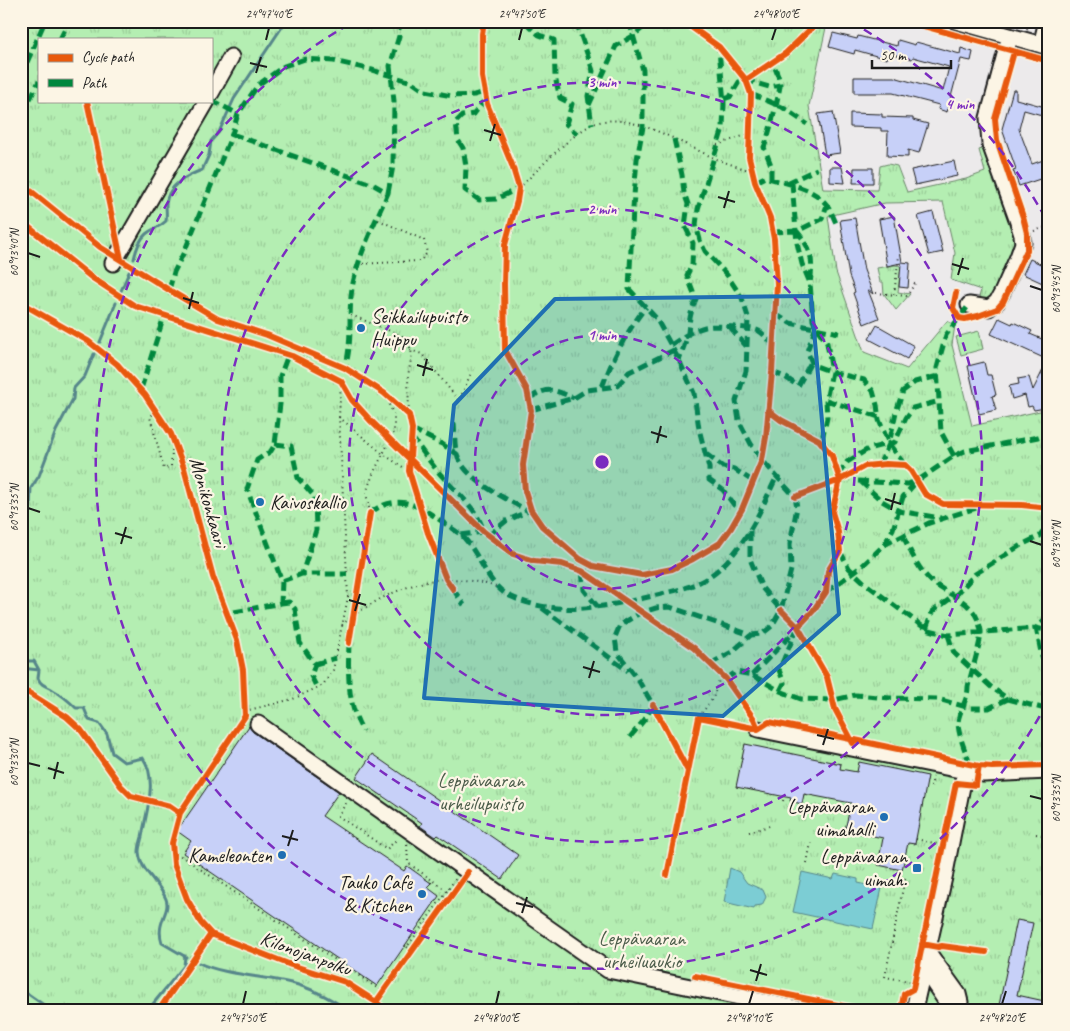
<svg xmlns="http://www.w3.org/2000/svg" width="1070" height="1031" viewBox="0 0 1070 1031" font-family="Caveat,sans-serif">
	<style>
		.park { fill: url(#park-tufts); stroke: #688567; fill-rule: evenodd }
		.water { fill: #7ccdd4; stroke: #56868a }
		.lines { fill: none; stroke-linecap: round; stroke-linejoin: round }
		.stream { stroke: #56868a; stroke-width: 3 }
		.building { fill: #c7d0f8; stroke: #1c1c1c }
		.minor-casing { stroke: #1c1c1c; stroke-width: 19 }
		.path { stroke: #1c1c1c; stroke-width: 2; stroke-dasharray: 1 4; stroke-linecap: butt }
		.minor { stroke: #fcf5e5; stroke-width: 15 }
		.quiet { stroke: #00873e; stroke-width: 5; stroke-dasharray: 10 5; stroke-linecap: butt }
		.cycleway-casing { stroke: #fcf5e5; stroke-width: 9 }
		.cycleway { stroke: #e8590c; stroke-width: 6 }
		.marked { fill: #1f6fb2; fill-opacity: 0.2; stroke: #1f6fb2; stroke-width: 4; stroke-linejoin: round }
		.ticks { fill: none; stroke: #1c1c1c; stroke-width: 2 }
		.ring { fill: none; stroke: #7b2cbf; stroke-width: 2.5; stroke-dasharray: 9 6 }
		.poi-dot { fill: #1f6fb2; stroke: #fcf5e5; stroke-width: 2 }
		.labels { text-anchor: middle; stroke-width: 4.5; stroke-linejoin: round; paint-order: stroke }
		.poi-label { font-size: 20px; fill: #1c1c1c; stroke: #fcf5e5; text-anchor: end }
		.street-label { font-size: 20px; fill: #1c1c1c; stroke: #fcf5e5 }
		.park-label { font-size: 20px; fill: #4a5b49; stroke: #fcf5e5 }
		.centre { fill: #7b2cbf; stroke: #fcf5e5; stroke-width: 2.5 }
		.ring-label { font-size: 15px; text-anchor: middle; font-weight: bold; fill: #7b2cbf; stroke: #fcf5e5; stroke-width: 4.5; stroke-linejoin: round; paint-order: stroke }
		.neatline { fill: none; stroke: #1c1c1c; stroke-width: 2 }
		.ticks-label { font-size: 12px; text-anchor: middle; fill: #1c1c1c }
	</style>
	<defs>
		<pattern id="park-tufts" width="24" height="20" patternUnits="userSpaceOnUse" patternTransform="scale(1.25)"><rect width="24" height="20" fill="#b4eeb2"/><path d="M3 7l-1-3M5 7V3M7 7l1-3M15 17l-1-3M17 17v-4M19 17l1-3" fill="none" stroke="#9acc98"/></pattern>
	</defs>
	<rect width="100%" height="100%" fill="#eceaeb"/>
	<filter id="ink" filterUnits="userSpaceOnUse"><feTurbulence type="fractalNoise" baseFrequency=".02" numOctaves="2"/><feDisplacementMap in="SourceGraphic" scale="10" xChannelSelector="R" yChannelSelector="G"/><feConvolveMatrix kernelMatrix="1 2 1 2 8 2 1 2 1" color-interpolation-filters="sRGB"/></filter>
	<g filter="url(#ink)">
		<path class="park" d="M21 21H817L827 23 809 106 823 189 877 190 880 166 888 164 897 166 907 192 966 179 985 172 979 150 985 148 1017 235 1015 251 991 299 986 302 980 301 979 297 981 290 951 280 955 253 943 202 885 203 828 216 836 272 864 352 907 369 947 321 955 325 952 345 972 426 1049 409V1010H21ZM39 39H211V101H39Z
			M895 265 901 266 898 292 910 294 896 310 884 294 883 282H880L877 268Z
			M979 331 983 349 961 355 956 337Z"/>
		<path class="water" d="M730 868 739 872 747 883 763 890 766 897 762 905 755 906 754 909 724 902Z
			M802 872 833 879 835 874 858 879V883L882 888 873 929 793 912Z"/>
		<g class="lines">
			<path class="stream" d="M134 259C136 250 139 240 146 234 153 228 159 228 166 221 167 215 166 210 166 204 168 185 186 176 202 170L209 155 211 141 219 132 234 99 286 21
				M121 291 129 272
				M100 342 116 303
				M21 534 30 508 31 488 39 476 56 431 73 399 74 388 85 376 94 354
				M21 661H34L39 670
				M21 668 39 670
				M39 670 38 678C41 686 47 686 53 690 62 695 69 701 76 708H84L89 720 99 723 107 734 112 753 124 762 143 758C158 780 146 812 142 837 141 841 139 847 139 852 141 873 159 881 166 899 171 912 155 922 162 943L186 957
				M199 963C224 975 264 976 291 983 312 988 330 998 348 1010
				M21 989 51 1010
				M148 1010 184 966 185 956"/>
		</g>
		<path class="building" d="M833 33 857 39 858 36 897 46 898 40 915 45 916 42 960 54 961 48 973 52 971 61 961 59 947 112 938 109 939 105 893 93H854V77H894L943 91 949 67 913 57 912 59 889 53 887 59 855 50 854 54 829 47Z
			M1013 90H1016V99L1049 108V117L1024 110 1019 129 1032 164 1049 158V176L1019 186 1013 170 1016 169 1002 129Z
			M833 112 840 153 825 155 818 114Z
			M850 113 882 114V117L913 118V120L928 124 919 153 908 150V157L887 156 888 131H881V128L850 127Z
			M954 161 957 176 915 185 911 170Z
			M830 167H842L845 183 830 182Z
			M854 168H873V183H853Z
			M933 212 943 252 929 255 918 216Z
			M894 216 902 262 910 263 908 288 899 287 901 263 887 266 879 219Z
			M855 218 864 270 873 294 868 290 879 318 864 324 853 293 855 292 849 276 840 220Z
			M1030 259 1049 268V286L1023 274Z
			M999 318 1012 324 1013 322 1032 331 1030 334 1049 342V392H1047L1049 402 1044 403 1045 408 1034 410 1032 406 1028 407 1025 395 1012 399 1009 386 1019 384 1018 379 1029 377 1033 390 1048 360 991 334Z
			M877 325 914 346 907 359 869 339Z
			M984 362 987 375H991L996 395 992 396 996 410 979 414 968 366Z
			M249 726 253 732 339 792 322 816 404 871 407 866 431 883 427 887 439 896 377 986 183 853 191 841 177 831Z
			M745 744 841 764 840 769 857 772 859 762 928 776 915 844 908 843 902 870 878 865 883 838 845 830 851 803 804 794 802 804 790 801 791 798 736 787Z
			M372 754 518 855 502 879 438 835 436 837 420 826 422 823 356 778Z
			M1017 920 1033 923 1017 995 1049 1002V1010H998Z"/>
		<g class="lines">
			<defs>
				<path id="minor" d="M956 21 1049 47
					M1041 45 1047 21
					M211 93 231 57
					M113 263 207 101
					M969 305 989 308 997 302 1002 293 1018 257 1023 243 1022 235 1017 219 990 144 988 118 1010 36
					M258 724 608 970 802 1010
					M758 729 965 771
					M927 951 958 994 960 1002 958 1010
					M923 967 952 1010
					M914 1010 945 873 965 771 984 774 1049 771"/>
			</defs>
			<use href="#minor" class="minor-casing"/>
			<path class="path" d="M1027 29 1029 21
				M717 145 749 134
				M519 188C538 170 568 137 591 125 626 108 680 143 712 157 725 163 739 167 752 171
				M1034 231 1049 226
				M358 264 420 261 427 253 424 240 376 219
				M876 293 907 296 917 280
				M894 294 899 256
				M351 315 407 338 412 354 408 376 409 415
				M410 350 422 354 459 401 471 373
				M156 411 150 417 164 469 171 466 173 439
				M339 417 383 454 409 471
				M370 513 366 493 373 474 394 432V416L384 393
				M342 625C366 603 414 579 447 579 464 579 481 582 496 587
				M245 711 293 699 323 685 333 670 348 597 339 417 341 381
				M699 717 713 698 721 674
				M931 787 933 777
				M783 801 784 797
				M346 803 338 816 387 849 398 838
				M749 832 773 825
				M1036 834 1049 836
				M916 839 938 844
				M407 845 408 863 432 880
				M172 850 383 992
				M807 863 811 843
				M905 878 885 977 909 981
				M431 883 432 880 447 891 456 878
				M422 920 430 926
				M405 946 407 947 447 891
				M407 947 412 951"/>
			<use href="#minor" class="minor"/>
			<path class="quiet" d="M529 21V26L539 35 554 40 555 77 560 98 572 104 566 124 577 134
				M576 21 593 71 588 96 592 125
				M629 21 643 70V127L637 159 633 208 629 289 656 318 679 360 694 393 699 429 709 468V480L723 490 734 505 742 509
				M60 39 69 21
				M21 76 45 21
				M751 94 782 107 807 124
				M486 98 474 114 462 116 456 122 458 140 463 148 466 166 465 190 479 200 496 199 519 188
				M724 99 730 97 739 82 746 80 769 87 780 85
				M211 100 238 114
				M589 105 616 46 633 36 651 21
				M21 111 28 103 39 81
				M232 134 374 185 388 193C375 222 360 252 353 283 347 312 354 342 344 371
				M674 139 682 175 684 193 688 204 685 226 693 243 692 265 687 275 696 299C691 310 689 321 688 333 686 342 682 351 679 360
				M771 179V165L764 147C767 143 780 91 780 85 780 78 775 69 773 62
				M755 182 765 177C786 184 812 186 827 205 831 210 833 217 836 223
				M787 183 817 169
				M792 183 797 243 802 264 810 283 813 320 816 327 827 343 832 372 826 400 827 418 821 443
				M388 193 393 166 394 101 390 66 399 36V21
				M796 230C811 248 814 259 810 283
				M773 232 797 231 822 219 827 205
				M169 290 174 272 185 250 232 134 238 114 258 85 284 66 305 59 334 61 372 70 412 82 425 91 452 96 474 95 485 92
				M775 314 790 323 839 333
				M730 327 747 347
				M816 327 807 351 813 365 832 372 864 380 873 391 877 405 879 420 889 444 905 465
				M671 345C681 338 693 330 705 327 713 325 753 327 759 331 764 334 768 340 773 344
				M772 372 785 377 798 386 811 362
				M602 387C613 358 626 332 646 307
				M141 389 164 316
				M529 399C548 385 554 390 574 398
				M826 400 879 417
				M531 410 574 398 587 390 617 386 629 372 674 350
				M454 423C455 432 454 445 457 454 465 481 506 498 528 511
				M412 429 442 444 457 454
				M411 436C421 449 431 464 442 476 458 494 478 509 484 532L460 535
				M275 444 291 446 298 478 315 497 316 530 302 574
				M706 454 723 467 734 469 754 482
				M954 456 941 432 937 368 946 335 969 305
				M879 465 889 444 896 412 903 391 915 382 938 376
				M838 475 847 462 868 449 895 442 906 418 913 408 940 401
				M858 481 908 484 917 481
				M860 481 882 501 899 511 941 518
				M370 513C398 492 419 505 444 523 451 528 460 533 465 539 482 558 488 587 512 597 559 618 609 606 657 595 673 591 693 587 707 578 743 554 759 513 777 476
				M750 531V559L762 588 781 610
				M488 536 506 521 531 510
				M903 536C911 552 918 569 931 581 951 598 976 600 981 631 982 639 970 676 968 687 968 698 962 706 959 717 955 729 966 752 970 764
				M884 545 929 523 976 508
				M840 551 849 568 866 584 926 629 948 635 1036 628 1049 631
				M582 571 584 590 598 607
				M282 581 302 574H347
				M453 589 464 605
				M826 592 862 566 884 545 893 529 903 497 917 481 954 456 965 451 1038 437 1049 433
				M281 603 289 602 295 609 300 643 315 664 311 676 317 688
				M542 608 628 671
				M234 612 281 603 282 581 247 489 257 460 271 451 275 444 280 404V376L288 355
				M1049 617 1036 628 1042 657 1049 662
				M926 629 932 612 958 593 975 574 1021 545 1040 536 1049 524
				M948 635 954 653 991 687 1008 699 1049 710
				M349 643C348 673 347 705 363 731
				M315 664 336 658
				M710 664 732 652 751 635
				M752 675 793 633
				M726 679 736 672 752 675 780 691 801 699 834 700 855 695 890 698 938 699 970 708H989L1008 699
				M780 691 784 683 779 670 798 627
				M630 737 645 719 653 705 637 678 617 652 615 637 620 625 640 613 656 608 670 607 751 635 762 634 772 626 781 610 791 570 790 544 797 507 795 497 762 460 751 444 739 421 736 401 746 371 748 317 742 298 727 275 705 251 700 240 696 225 698 209 723 128 724 102 719 50"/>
			<defs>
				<path id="cycleway" d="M484 21 482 34V77L487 104 512 165 519 188 517 201 505 245 504 284 505 350 527 390 531 410 523 465 525 491 531 510 542 526 580 559 593 566 642 575 672 569 693 559 720 543 731 528 742 509 762 460 766 437 772 372 777 284 774 239 770 218 755 182 749 157 751 94 746 80 719 47 683 21
					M906 21 1049 61
					M746 80 786 53 819 21
					M87 101 121 259
					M21 183 100 247 169 290 218 319 267 335 345 368 384 393 409 415 412 429 409 471 428 533 446 579 453 589
					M21 221 91 277 135 306 292 356 341 381 352 400 370 420 484 532 513 554 534 561 562 564 582 571 694 648 726 679 754 719 758 729
					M956 293 953 308 959 318 965 319 978 316 997 309 1003 302 1027 250V233L1023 217 997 140 995 119 1014 52
					M21 303 88 341 117 364 145 395 171 434 184 468 213 577 237 640 243 670 245 716 180 813 172 843 174 864 187 899 201 923 211 934 291 965 345 982 376 1002 385 1010
					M768 410 781 420 819 440 832 456 840 480 832 512 838 532 840 551 828 571 826 592 813 611 798 627
					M795 497 840 480 865 466 886 464 905 465 911 471 925 494 943 504 1022 505 1049 508
					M781 610 798 627 827 677 835 709 853 743
					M349 643 370 513
					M21 691 29 693 67 717 81 730 121 786 131 796 170 806 180 813
					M653 705 688 771
					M667 875 699 717 758 729 769 722 979 766 992 767 1049 765
					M922 944 938 947 942 946 986 952
					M695 976 862 1010
					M376 1002 468 872
					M159 1010 211 934
					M901 1010 904 994 913 989 956 783 976 785 979 766"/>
			</defs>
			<use href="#cycleway" class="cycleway-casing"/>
			<use href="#cycleway" class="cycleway"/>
		</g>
	</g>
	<path class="marked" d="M811 296 839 614 723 716 424 698 454 405 555 299Z"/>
	<path class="ticks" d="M266 40 269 28M519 40 522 28M772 40 776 28M250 63 267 67M256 73 261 57M484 130 501 135M490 141 495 124M718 197 735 202M724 208 729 191M28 253 40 257M952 264 969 269M958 275 963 258M1030 286 1042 290M183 298 199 303M189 309 193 292M417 365 433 370M423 376 427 359M651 432 667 437M657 443 661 426M885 499 901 504M28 508 40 512M891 510 895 493M115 533 132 538M1030 541 1042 545M121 544 126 527M349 600 366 605M355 611 360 594M583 667 600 672M589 678 594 661M817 735 834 739M823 745 828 729M28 763 40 766M48 768 64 773M54 779 58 762M1030 796 1042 799M282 836 298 840M288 846 293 830M516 903 533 907M522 913 527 897M750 970 767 975M756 981 761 964M243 1004 246 991M496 1004 499 991M749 1004 753 991M1002 1004 1006 991"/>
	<g class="ring">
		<circle cx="602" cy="462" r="127"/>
		<circle cx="602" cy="462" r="253"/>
		<circle cx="602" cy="462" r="380"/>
		<path d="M1047 703A506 506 0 1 1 353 22M851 22A506 506 0 0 1 1047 221"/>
	</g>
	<g class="poi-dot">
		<circle cx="361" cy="328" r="5"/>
		<circle cx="260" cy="502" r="5"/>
		<circle cx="884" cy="817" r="5"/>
		<circle cx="282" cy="855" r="5"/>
		<rect x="912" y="863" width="10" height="10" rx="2.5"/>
		<circle cx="422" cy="894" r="5"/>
	</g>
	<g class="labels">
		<g class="poi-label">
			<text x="371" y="323" text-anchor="start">Seikkailupuisto<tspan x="371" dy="23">Huippu</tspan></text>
			<text x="270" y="509" text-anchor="start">Kaivoskallio</text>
			<text x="874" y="813">Leppävaaran<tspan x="874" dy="23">uimahalli</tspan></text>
			<text x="272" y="862">Kameleonten</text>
			<text x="907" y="863">Leppävaaran<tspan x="907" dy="23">uimah.</tspan></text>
			<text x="412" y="889">Tauko Cafe<tspan x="412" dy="23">&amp; Kitchen</tspan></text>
		</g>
		<g class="street-label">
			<text transform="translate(209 502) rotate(74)" y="7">Monikonkaari</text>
			<text transform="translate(306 953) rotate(20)" y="7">Kilonojanpolku</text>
		</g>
		<g class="park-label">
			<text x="481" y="787">Leppävaaran<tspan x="481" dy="23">urheilupuisto</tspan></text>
			<text x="642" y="945">Leppävaaran<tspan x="642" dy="23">urheiluaukio</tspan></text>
		</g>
	</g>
	<circle cx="602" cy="462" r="8" class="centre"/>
	<g class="ring-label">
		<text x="602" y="87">3 min</text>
		<text x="960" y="109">4 min</text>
		<text x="602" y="214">2 min</text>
		<text x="602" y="340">1 min</text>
	</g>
	<rect width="1070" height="1031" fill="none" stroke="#fcf5e5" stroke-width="55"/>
	<rect x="38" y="38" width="175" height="65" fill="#fcf5e5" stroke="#a29e95"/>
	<rect x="48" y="54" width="25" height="8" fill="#e8590c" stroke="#a29e95"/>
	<text x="82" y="62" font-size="15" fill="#1c1c1c">Cycle path</text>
	<rect x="48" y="79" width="25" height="8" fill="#00873e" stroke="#a29e95"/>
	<text x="82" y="88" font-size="15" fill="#1c1c1c">Path</text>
	<path d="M872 60v8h79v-8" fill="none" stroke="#1c1c1c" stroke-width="2.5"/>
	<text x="880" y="60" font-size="15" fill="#1c1c1c" stroke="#fcf5e5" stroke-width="4" paint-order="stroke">50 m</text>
	<rect x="28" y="28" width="1014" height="976" class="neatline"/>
	<g class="ticks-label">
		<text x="269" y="18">24°47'40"E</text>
		<text x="522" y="18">24°47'50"E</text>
		<text x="776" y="18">24°48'00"E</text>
		<text transform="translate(14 253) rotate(-90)" y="4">60°13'40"N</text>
		<text transform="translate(1056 290) rotate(-90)" y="4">60°13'45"N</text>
		<text transform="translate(14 508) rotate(-90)" y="4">60°13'35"N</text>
		<text transform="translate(1056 545) rotate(-90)" y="4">60°13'40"N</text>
		<text transform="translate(14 763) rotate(-90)" y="4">60°13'30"N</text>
		<text transform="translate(1056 799) rotate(-90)" y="4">60°13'35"N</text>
		<text x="243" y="1022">24°47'50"E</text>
		<text x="496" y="1022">24°48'00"E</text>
		<text x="749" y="1022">24°48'10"E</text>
		<text x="1002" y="1022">24°48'20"E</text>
	</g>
</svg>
